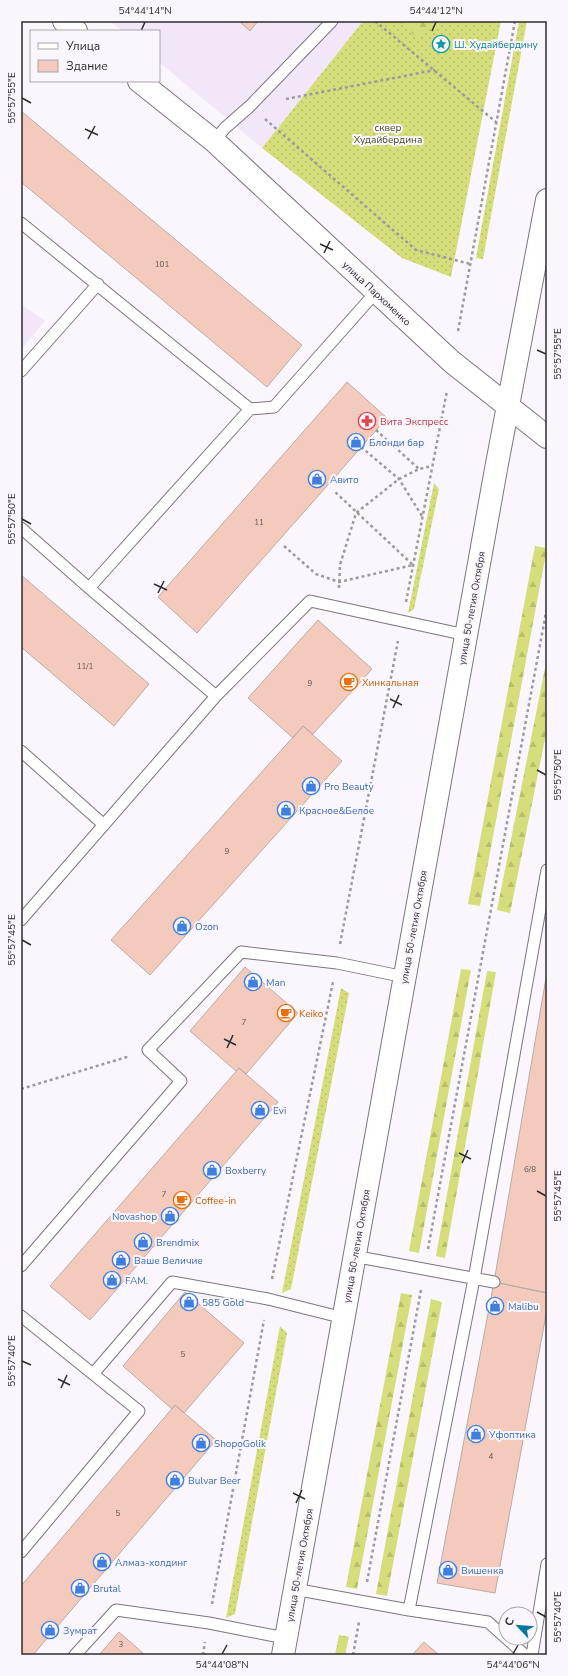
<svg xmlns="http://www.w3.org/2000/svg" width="568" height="1676" viewBox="0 0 568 1676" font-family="'Nunito Sans',sans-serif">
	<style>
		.built { fill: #f2e6f9 }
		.grass { fill: url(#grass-dots) }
		.forest { fill: url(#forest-firs) }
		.building { fill: #f4cabc; stroke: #baaba6 }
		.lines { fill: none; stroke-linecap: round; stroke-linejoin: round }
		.lane-casing { stroke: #7b757f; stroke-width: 13 }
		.secondary-casing { stroke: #7b757f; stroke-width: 24 }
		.path { stroke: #9d999f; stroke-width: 2.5; stroke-dasharray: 3 3; stroke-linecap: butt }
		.lane { stroke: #fff; stroke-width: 11 }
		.secondary { stroke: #fff; stroke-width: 22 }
		.ticks { fill: none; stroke: #2e2b30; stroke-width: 1.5 }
		.labels { text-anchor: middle; stroke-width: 4; stroke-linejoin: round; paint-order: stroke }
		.number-label { font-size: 8px; fill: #605353 }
		.culture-label { font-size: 10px; fill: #0d838f; stroke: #fbf6fd; text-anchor: start }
		.park-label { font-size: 10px; fill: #494d22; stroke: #fbf6fd }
		.street-label { font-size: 10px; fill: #2e2b30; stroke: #fbf6fd }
		.health-label { font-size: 10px; fill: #be3a42; stroke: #fbf6fd; text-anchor: start }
		.shop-label { font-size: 10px; fill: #366cbe; stroke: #fbf6fd; text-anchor: start }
		.food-label { font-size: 10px; fill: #c56008; stroke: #fbf6fd; text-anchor: start }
		.neatline { fill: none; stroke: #2e2b30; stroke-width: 1.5 }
		.ticks-label { font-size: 10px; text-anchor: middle; fill: #2e2b30 }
	</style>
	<defs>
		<pattern id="grass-dots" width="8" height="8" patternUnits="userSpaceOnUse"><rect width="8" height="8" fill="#d5de7a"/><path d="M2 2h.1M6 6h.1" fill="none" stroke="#b7bf6a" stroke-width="1.8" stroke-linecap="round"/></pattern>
		<pattern id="forest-firs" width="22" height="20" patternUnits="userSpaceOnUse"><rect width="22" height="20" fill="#d5de7a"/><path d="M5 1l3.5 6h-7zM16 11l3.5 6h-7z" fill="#b7bf6a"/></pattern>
	</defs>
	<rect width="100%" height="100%" fill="#fbf6fd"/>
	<path class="built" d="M110 21H363L262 148 159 62V31H122Z
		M21 304 45 321 21 349Z"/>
	<path class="grass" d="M363 21H501L451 277 402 258 262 148Z
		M519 21H527L483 259 476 258Z
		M434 483 439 489 414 609 408 613Z
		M341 988 349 993 291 1289 282 1293Z
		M280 1326 287 1333 235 1614 226 1618Z"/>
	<path class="forest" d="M399 21H432L416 37Z
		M535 546 547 548 480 906 468 904Z
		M547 658V729L510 913 497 910Z
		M461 969 471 970 419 1253 409 1251Z
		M487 971 496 972 445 1258 436 1256Z
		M401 1293 412 1295 357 1589 346 1587Z
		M431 1299 442 1302 387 1596 376 1594Z
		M339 1635 349 1637 345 1655H335Z"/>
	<path class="building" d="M239 21H258L250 31Z
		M21 111 302 345 267 387 21 182Z
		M347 382 387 418 197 633 158 597Z
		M21 575 149 684 114 726 21 647Z
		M318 620 372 669 313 734 303 726 293 738 248 698Z
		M303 726 342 761 150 975 111 940Z
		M245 967 298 1013 246 1074 239 1068 236 1071 190 1031Z
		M547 972V1293L494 1282Z
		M239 1068 278 1102 90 1320 50 1286Z
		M494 1282 547 1293V1309L495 1593 437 1583Z
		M185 1292 244 1343 184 1413 175 1405 172 1409 123 1366Z
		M175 1405 216 1440 33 1655H21V1586Z
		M119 1632 145 1655H99Z
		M424 1642 439 1655H412Z"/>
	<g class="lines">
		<defs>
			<path id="lane" d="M214 141 225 128 250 106 332 21
				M21 223 250 409
				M21 371 98 284
				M21 528 89 588 216 696
				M89 588 250 409 274 407 376 292
				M21 751 104 825
				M21 920 216 696 310 601 466 635
				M353 1256 494 1282
				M21 1266 181 1081 148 1050 241 952 337 963 405 977
				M21 1316 93 1374 172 1282 268 1299 344 1318
				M21 1552 139 1411 93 1374
				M294 1589 409 1610 488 1622 506 1638
				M409 1610 474 1279 547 870
				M506 1638 525 1655
				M75 1655 116 1610 209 1623 285 1638
				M532 1655 547 1564"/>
			<path id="secondary" d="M64 21 76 31
				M139 81 214 141 452 362 547 437
				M283 1655 496 469 547 200"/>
		</defs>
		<use href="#lane" class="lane-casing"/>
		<use href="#secondary" class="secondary-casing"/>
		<path class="path" d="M375 21 496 122
			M286 99 435 70
			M265 119 416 250 470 264
			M458 331 515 21
			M376 430 419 469
			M361 447 399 479 422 516
			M284 546 316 574 339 582 413 565 334 491
			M339 588 340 565 356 513 399 479 419 469 432 466
			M406 602 447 391
			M340 944 398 641
			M21 1089 130 1056
			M428 1249 547 607
			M272 1279 333 982
			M367 1582 421 1290
			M212 1604 264 1320
			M203 1655 205 1642
			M353 1655 359 1622"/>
		<use href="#lane" class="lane"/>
		<use href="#secondary" class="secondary"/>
	</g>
	<path class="ticks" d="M141 31 145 22M432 31 436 22M22 98 31 103M85 129 98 135M88 139 95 126M320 244 333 250M324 253 330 241M537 350 546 354M22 519 31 524M154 584 167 590M158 593 164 581M390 699 402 705M393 708 399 695M537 770 546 775M22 940 31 945M224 1039 236 1045M227 1048 233 1035M459 1153 471 1159M462 1163 468 1150M537 1191 546 1196M22 1361 31 1365M58 1379 70 1385M61 1388 67 1375M293 1493 305 1499M296 1503 302 1490M537 1612 546 1617M222 1654 227 1645M513 1654 518 1645"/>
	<defs>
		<symbol id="sight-ring" viewBox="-11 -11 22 22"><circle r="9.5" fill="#fbf6fd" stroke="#0f9aa8" stroke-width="1.5"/><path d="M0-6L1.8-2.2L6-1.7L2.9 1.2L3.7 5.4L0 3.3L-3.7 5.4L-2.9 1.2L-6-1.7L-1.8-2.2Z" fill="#0f9aa8"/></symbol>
		<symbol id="pharmacy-ring" viewBox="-11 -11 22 22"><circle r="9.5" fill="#fbf6fd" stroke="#e0444e" stroke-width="1.5"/><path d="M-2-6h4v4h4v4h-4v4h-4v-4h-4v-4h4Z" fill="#e0444e"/></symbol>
		<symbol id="shop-ring" viewBox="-11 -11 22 22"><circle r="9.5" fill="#fbf6fd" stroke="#3f7fe0" stroke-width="1.5"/><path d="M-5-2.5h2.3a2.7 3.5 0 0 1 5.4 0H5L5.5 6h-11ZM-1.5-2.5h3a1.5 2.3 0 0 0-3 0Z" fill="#3f7fe0"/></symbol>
		<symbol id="cafe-ring" viewBox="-11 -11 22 22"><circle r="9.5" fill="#fbf6fd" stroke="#e8710a" stroke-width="1.5"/><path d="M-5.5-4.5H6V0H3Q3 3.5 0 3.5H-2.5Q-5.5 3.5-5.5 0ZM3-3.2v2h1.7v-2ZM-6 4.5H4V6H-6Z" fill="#e8710a"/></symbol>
	</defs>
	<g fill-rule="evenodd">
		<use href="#sight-ring" x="431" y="34" width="20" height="20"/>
		<use href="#pharmacy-ring" x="357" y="411" width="20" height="20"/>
		<use href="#shop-ring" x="346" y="432" width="20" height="20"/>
		<use href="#shop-ring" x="307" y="469" width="20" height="20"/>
		<use href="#cafe-ring" x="339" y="672" width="20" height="20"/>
		<use href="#shop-ring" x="301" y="776" width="20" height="20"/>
		<use href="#shop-ring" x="276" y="800" width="20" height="20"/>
		<use href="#shop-ring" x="172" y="916" width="20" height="20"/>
		<use href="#shop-ring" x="243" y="972" width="20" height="20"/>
		<use href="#cafe-ring" x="276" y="1003" width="20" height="20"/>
		<use href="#shop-ring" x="250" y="1100" width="20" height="20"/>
		<use href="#shop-ring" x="202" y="1160" width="20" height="20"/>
		<use href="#cafe-ring" x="172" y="1190" width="20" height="20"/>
		<use href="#shop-ring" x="160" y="1206" width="20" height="20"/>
		<use href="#shop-ring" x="133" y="1232" width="20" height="20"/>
		<use href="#shop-ring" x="111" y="1250" width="20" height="20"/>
		<use href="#shop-ring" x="102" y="1270" width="20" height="20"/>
		<use href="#shop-ring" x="179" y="1292" width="20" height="20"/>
		<use href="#shop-ring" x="485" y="1296" width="20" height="20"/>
		<use href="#shop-ring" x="466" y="1424" width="20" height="20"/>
		<use href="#shop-ring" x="191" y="1433" width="20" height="20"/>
		<use href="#shop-ring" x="165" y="1470" width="20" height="20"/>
		<use href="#shop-ring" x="92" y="1552" width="20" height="20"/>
		<use href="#shop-ring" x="438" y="1560" width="20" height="20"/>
		<use href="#shop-ring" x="70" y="1578" width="20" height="20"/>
		<use href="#shop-ring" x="40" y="1620" width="20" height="20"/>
	</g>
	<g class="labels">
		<g class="number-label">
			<text x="162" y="267">101</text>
			<text x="259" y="525">11</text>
			<text x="85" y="669">11/1</text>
			<text x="310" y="686">9</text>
			<text x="227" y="854">9</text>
			<text x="244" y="1025">7</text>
			<text x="530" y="1172">6/8</text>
			<text x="164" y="1197">7</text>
			<text x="183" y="1357">5</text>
			<text x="491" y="1459">4</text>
			<text x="118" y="1516">5</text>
			<text x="121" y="1647">3</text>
		</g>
		<g class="culture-label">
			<text x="454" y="48">Ш. Худайбердину</text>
		</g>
		<g class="park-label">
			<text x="388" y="131">сквер<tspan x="388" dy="12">Худайбердина</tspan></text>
		</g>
		<g class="street-label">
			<text transform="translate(377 293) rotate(43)" y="4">улица Пархоменко</text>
			<text transform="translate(471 608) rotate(-80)" y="4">улица 50-летия Октября</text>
			<text transform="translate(413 927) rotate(-80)" y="4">улица 50-летия Октября</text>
			<text transform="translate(356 1246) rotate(-80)" y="4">улица 50-летия Октября</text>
			<text transform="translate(299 1565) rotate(-80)" y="4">улица 50-летия Октября</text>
		</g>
		<g class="health-label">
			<text x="380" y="425">Вита Экспресс</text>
		</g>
		<g class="shop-label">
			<text x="369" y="446">Блонди бар</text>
			<text x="330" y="483">Авито</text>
			<text x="324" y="790">Pro Beauty</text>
			<text x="299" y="814">Красное&amp;Белое</text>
			<text x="195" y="930">Ozon</text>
			<text x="266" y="986">Man</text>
			<text x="273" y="1114">Evi</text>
			<text x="225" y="1174">Boxberry</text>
			<text x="157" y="1220" text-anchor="end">Novashop</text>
			<text x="156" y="1246">Brendmix</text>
			<text x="134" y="1264">Ваше Величие</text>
			<text x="125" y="1284">FAM.</text>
			<text x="202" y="1306">585 Gold</text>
			<text x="508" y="1310">Malibu</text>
			<text x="489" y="1438">Уфоптика</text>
			<text x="214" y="1447">ShopoGolik</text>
			<text x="188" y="1484">Bulvar Beer</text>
			<text x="115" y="1566">Алмаз-холдинг</text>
			<text x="461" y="1574">Вишенка</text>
			<text x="93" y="1592">Brutal</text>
			<text x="63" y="1634">Зумрат</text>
		</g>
		<g class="food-label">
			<text x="362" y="686">Хинкальная</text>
			<text x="299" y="1017">Keiko</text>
			<text x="195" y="1204">Coffee-in</text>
		</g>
	</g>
	<rect width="568" height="1676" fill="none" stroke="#fbf6fd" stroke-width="44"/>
	<rect x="30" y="30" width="130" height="52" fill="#fbf6fd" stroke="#a9a5ab"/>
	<rect x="38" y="43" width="20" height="6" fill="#ffffff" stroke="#a9a5ab"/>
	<text x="66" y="50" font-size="12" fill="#2e2b30">Улица</text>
	<rect x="38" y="60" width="20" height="12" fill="#f4cabc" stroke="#a9a5ab"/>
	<text x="66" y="70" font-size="12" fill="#2e2b30">Здание</text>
	<g transform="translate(518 1626) rotate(296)"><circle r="19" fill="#fbf6fd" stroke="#a9a5ab"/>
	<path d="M0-3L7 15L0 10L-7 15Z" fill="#0078a0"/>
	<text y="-6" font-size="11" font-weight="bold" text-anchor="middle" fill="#2e2b30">С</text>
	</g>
	<rect x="22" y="22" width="524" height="1632" class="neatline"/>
	<g class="ticks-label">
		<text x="145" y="14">54°44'14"N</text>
		<text x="436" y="14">54°44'12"N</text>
		<text transform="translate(11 98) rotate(-90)" y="4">55°57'55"E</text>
		<text transform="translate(557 354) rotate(-90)" y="4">55°57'55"E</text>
		<text transform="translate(11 519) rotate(-90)" y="4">55°57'50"E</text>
		<text transform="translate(557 775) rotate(-90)" y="4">55°57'50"E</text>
		<text transform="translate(11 940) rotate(-90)" y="4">55°57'45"E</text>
		<text transform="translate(557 1196) rotate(-90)" y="4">55°57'45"E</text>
		<text transform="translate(11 1361) rotate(-90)" y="4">55°57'40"E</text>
		<text transform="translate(557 1617) rotate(-90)" y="4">55°57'40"E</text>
		<text x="222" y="1668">54°44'08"N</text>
		<text x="513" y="1668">54°44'06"N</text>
	</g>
</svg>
